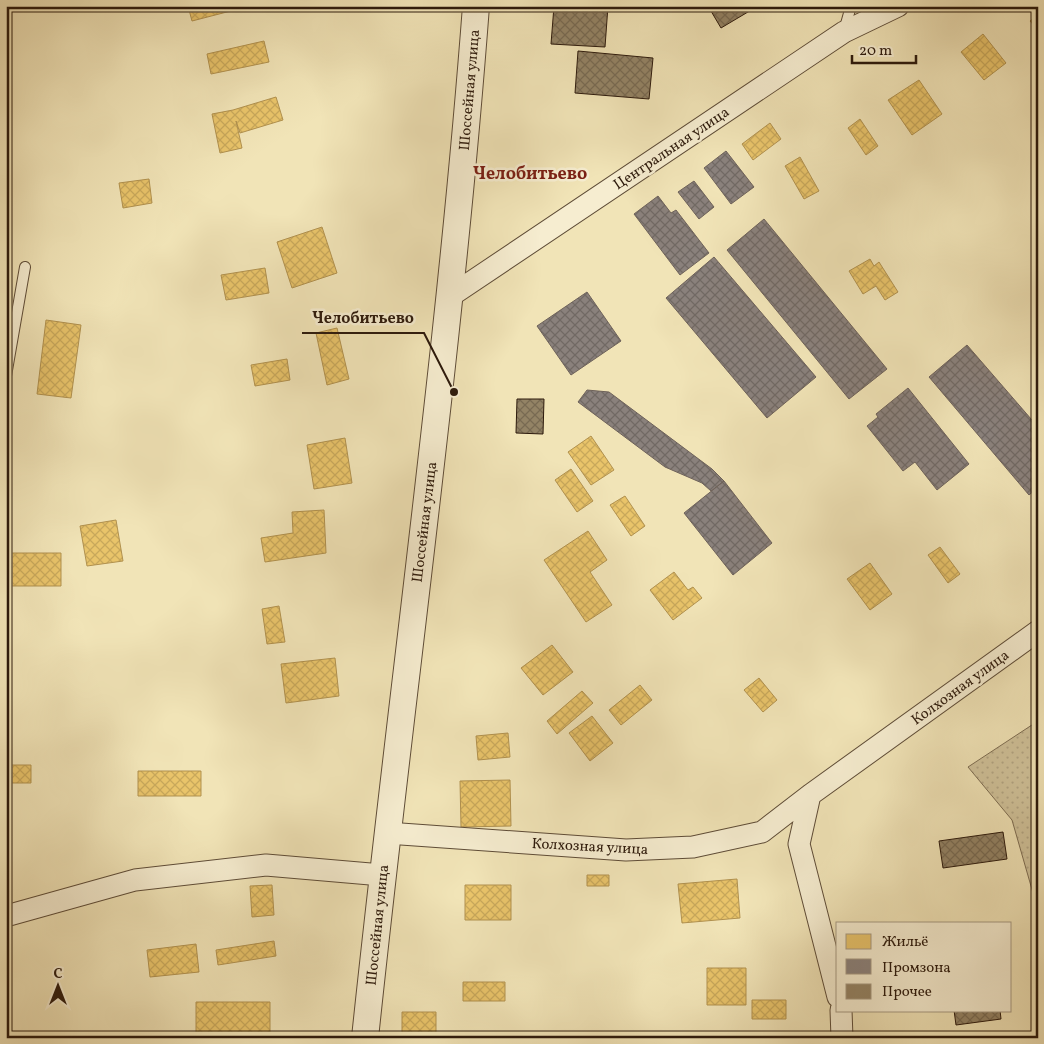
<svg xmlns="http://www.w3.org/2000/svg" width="1044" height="1044" viewBox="0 0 1044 1044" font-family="Vollkorn,serif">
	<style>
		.green { fill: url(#green-dots); stroke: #7e6e53 }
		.homes { fill: url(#homes-cross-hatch); stroke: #b1914e }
		.industry { fill: url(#industry-cross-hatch); stroke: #6e625a }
		.building { fill: url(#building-cross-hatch); stroke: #2d1a0c }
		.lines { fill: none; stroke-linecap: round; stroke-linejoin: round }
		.service-casing { stroke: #5e4c37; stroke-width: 12 }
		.minor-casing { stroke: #5e4c37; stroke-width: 23 }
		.tertiary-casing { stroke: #5e4c37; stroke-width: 28 }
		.service { stroke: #f6edd0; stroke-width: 10 }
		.minor { stroke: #f6edd0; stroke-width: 21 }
		.tertiary { stroke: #f6edd0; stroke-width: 26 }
		.labels { text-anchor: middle; stroke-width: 5; stroke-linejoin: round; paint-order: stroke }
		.street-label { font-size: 15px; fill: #2d1a0c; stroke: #f6edd0 }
		.quarter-label { font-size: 18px; font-weight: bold; fill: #7a1f14; stroke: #f6edd0 }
		.leader { fill: none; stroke: #2d1a0c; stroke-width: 2 }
		.callout-dot { fill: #2d1a0c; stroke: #f6edd0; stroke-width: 2 }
		.callout-label { font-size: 16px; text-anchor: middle; font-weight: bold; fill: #2d1a0c; stroke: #f6edd0; stroke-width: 5; stroke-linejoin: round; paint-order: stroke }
	</style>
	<defs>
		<pattern id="green-dots" width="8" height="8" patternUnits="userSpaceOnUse" patternTransform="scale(1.25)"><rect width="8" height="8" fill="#d0c29a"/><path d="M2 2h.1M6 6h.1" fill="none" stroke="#b3a684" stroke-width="1.8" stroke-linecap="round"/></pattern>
		<pattern id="homes-cross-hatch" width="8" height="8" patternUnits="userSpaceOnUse" patternTransform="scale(1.25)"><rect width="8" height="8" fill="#e9c46a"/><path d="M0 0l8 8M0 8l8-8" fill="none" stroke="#c8a85b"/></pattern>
		<pattern id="industry-cross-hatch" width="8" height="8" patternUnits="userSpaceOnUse" patternTransform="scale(1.25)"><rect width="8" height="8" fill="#8a817c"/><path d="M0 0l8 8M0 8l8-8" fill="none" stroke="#716964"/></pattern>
		<pattern id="building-cross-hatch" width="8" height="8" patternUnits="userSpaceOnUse" patternTransform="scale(1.25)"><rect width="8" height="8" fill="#938365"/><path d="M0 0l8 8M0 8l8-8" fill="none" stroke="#786a52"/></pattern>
	</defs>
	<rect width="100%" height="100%" fill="#f1e4b7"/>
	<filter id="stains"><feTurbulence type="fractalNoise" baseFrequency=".004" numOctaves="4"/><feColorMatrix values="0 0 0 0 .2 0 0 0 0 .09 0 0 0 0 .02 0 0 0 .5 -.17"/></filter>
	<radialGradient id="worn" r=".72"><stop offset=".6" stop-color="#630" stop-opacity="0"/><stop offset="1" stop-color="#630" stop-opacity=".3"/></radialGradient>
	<path class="green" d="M1038 721V935L1033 893 1012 820 968 767Z"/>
	<path class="homes" d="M188 6H250L192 21Z
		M1038 15V30L1030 21Z
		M983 34 1006 63 984 80 961 52Z
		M264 41 269 62 211 74 207 54Z
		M919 80 942 114 912 135 888 100Z
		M276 97 283 120 240 133 236 121 242 148 220 153 212 114 233 110Z
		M860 119 878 146 866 155 848 128Z
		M770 123 781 139 753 160 742 144Z
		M800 157 819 191 804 199 785 166Z
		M149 179 152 203 123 208 119 183Z
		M322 227 337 273 292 288 277 242Z
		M870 259 874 266 879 262 898 292 885 300 876 286 863 294 849 271Z
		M265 268 269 293 226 300 221 275Z
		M46 320 81 325 71 398 37 394Z
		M337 328 349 379 327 385 316 333Z
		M287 359 290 380 255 386 251 365Z
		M591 436 614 470 591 485 568 452Z
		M345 438 352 483 314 489 307 445Z
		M571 469 593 501 577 512 555 480Z
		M625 496 645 526 631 536 610 505Z
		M324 510 326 553 265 562 261 538 293 533 292 512Z
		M116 520 123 561 87 566 80 526Z
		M588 531 607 560 590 572 612 605 586 622 544 560Z
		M940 547 960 574 948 583 928 555Z
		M8 553H61V586H8Z
		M870 563 892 594 870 610 847 579Z
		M674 572 688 590 693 587 702 598 673 620 650 590Z
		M279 606 285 642 267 644 262 609Z
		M552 645 573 672 543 695 521 668Z
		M335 658 339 696 286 703 281 664Z
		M759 678 777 700 763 712 744 690Z
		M640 685 652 700 621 725 609 710Z
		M582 691 593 703 557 734 547 721Z
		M592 716 613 743 590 761 569 733Z
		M508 733 510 757 478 760 476 736Z
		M6 765H31V783H6Z
		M138 771H201V796H138Z
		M510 780 511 826 461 827 460 781Z
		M587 875H609V886H587Z
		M737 879 740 918 682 923 678 884Z
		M272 885 274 915 252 917 250 886Z
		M465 885H511V920H465Z
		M274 941 276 956 218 965 216 950Z
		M196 944 199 972 150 977 147 950Z
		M707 968H746V1005H707Z
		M463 982H505V1001H463Z
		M752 1000H786V1019H752Z
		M196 1002H270V1038H196Z
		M402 1012H436V1038H402Z"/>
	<path class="industry" d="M726 151 754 187 731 204 704 168Z
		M694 181 714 207 699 219 678 192Z
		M658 196 671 213 676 210 709 253 680 275 634 214Z
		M764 219 887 369 849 399 727 250Z
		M714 257 816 377 767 418 666 298Z
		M587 292 621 341 571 375 537 326Z
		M967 345 1038 427V492L1036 489 1029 495 929 377Z
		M908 388 969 464 937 490 915 462 903 471 867 426 878 417 876 414Z
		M587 390 609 392 712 469 724 481 711 491 702 483 665 467 578 402Z
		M724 481 772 543 733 575 684 513Z"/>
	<path class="building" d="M554 6H608L605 47 551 44Z
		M708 6H758L721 28Z
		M578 51 653 58 649 99 575 93Z
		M517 399H544L543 434 516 433Z
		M1003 832 1007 859 943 868 939 841Z
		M954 1010H1000L1001 1019 956 1025Z"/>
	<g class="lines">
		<defs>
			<path id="service" d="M844 31 851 6
				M6 376 25 267"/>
			<path id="minor" d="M449 297 844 32 898 6
				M810 795 799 844 838 997
				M387 833 626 850 693 847 762 832 810 795 1038 631
				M6 916 135 880 266 865 382 875
				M841 1010 842 1038"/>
			<path id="tertiary" d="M365 1038C401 694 450 351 476 6"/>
		</defs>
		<use href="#service" class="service-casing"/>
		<use href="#minor" class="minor-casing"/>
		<use href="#tertiary" class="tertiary-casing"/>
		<use href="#service" class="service"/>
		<use href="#minor" class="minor"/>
		<use href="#tertiary" class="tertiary"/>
	</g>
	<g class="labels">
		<g class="street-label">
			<text transform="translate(469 90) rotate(-85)" y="5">Шоссейная улица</text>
			<text transform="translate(671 148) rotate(-34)" y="5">Центральная улица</text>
			<text transform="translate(424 522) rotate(-83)" y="5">Шоссейная улица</text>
			<text transform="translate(960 687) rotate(-36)" y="5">Колхозная улица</text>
			<text transform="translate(590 846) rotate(3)" y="5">Колхозная улица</text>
			<text transform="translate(377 925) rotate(-84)" y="5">Шоссейная улица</text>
		</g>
		<g class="quarter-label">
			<text x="530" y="179">Челобитьево</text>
		</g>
	</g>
	<path class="leader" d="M454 392L424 333H302"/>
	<circle class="callout-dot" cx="454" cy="392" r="5"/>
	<g class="callout-label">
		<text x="363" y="323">Челобитьево</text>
	</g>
	<rect width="1044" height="1044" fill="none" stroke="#f1e4b7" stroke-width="25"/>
	<rect x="8" y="8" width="1029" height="1029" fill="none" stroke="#2d1a0c" stroke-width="2.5"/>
	<rect x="12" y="12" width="1019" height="1019" fill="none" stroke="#2d1a0c"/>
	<rect x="836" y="922" width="175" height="90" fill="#f6edd0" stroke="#a69982"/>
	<rect x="846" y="934" width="25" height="15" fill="#e9c46a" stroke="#a69982"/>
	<text x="882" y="946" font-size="15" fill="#2d1a0c">Жильё</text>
	<rect x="846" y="959" width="25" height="15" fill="#8a817c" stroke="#a69982"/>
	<text x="882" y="972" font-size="15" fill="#2d1a0c">Промзона</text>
	<rect x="846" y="984" width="25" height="15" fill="#938365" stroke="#a69982"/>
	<text x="882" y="996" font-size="15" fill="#2d1a0c">Прочее</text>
	<g transform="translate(58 986)" stroke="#f6edd0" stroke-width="4" paint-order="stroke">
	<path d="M0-4L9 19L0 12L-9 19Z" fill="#2d1a0c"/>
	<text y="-8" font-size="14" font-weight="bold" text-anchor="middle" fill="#2d1a0c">С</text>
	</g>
	<path d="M852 55v8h64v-8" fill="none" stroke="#2d1a0c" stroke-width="2.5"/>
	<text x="859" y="55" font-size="15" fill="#2d1a0c" stroke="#f6edd0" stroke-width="4" paint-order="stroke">20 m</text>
	<rect width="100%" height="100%" filter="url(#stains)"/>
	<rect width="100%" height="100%" fill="url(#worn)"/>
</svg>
